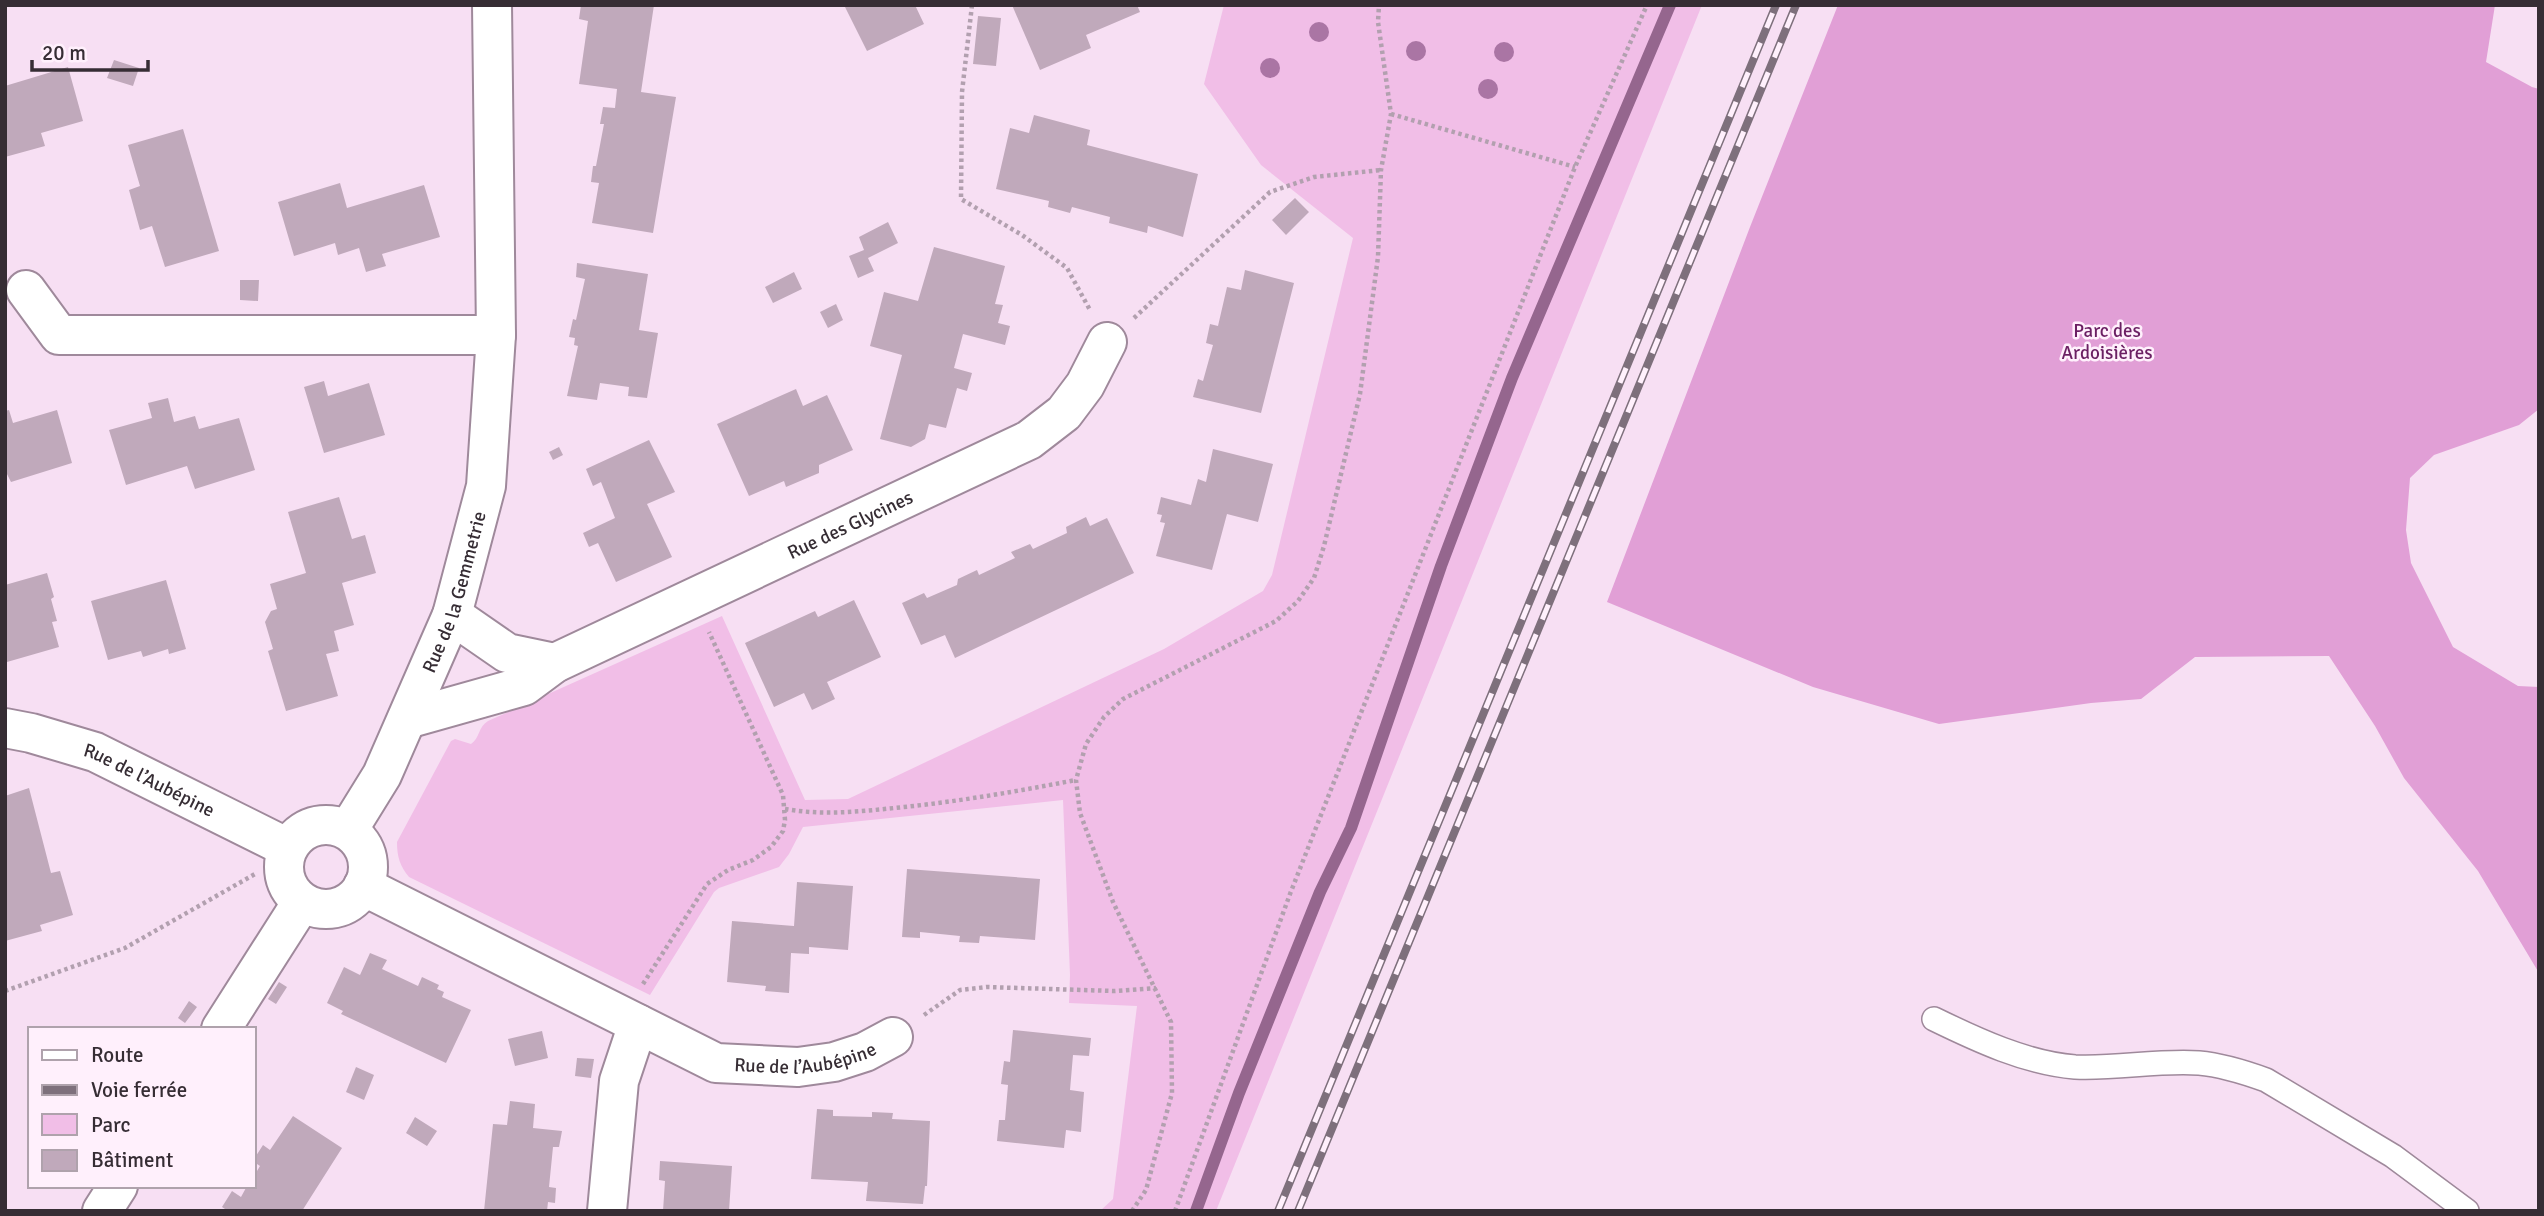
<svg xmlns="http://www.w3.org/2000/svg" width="2544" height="1216" viewBox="0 0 2544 1216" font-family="Signika,sans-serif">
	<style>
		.green { fill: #f1bee7 }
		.forest { fill: #e19fd6 }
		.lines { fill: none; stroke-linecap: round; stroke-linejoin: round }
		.stream { stroke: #95668e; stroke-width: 12 }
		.building { fill: #c0a9bb }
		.service-casing { stroke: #9f899b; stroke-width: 26 }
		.minor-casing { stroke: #9f899b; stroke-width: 42 }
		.path { stroke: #b2a0af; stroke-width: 4.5; stroke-dasharray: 3.5 3.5; stroke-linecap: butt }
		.service { stroke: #fff; stroke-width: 23 }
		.minor { stroke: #fff; stroke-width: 38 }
		.rail-casing { stroke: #7e707c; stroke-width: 8 }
		.rail { stroke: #fff0fc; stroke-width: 5; stroke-dasharray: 16; stroke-linecap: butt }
		.tree { fill: #aa75a4 }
		.labels { text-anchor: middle; stroke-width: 5; stroke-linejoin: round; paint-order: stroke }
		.park-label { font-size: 19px; fill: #6b1f63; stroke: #fff0fc }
		.street-label { font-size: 19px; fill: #362d34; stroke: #fff0fc }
	</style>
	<rect width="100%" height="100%" fill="#f7dff3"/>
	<path class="green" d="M1224 5H1702L1216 1211H1100L1113 1199 1137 1006 1069 1003 1070 975 1063 800 803 827 789 854 779 867 719 888 714 892 650 995 409 877C400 866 397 857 397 842L451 741 455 739 471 744C480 738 478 727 488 721L722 616 805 800 848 799 1164 649 1263 591 1272 575 1353 238 1261 165 1204 84Z"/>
	<path class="forest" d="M1838 5H2495L2486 62 2532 87 2539 89V409L2519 425 2434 455 2410 478 2406 530 2411 563 2453 647 2518 686 2539 687V973L2478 871 2404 778 2375 726 2329 656 2195 657 2141 699 2091 703 1939 724 1813 687 1607 602 1750 227Z"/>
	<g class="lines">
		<path class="stream" d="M1196 1211 1239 1093 1320 892 1351 828 1441 566 1512 378 1670 5"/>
	</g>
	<path class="building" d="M581 5H654L641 92 676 97 653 233 592 223 599 183 591 182 593 166H596L604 124H600L603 107 615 108 617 89 579 84 588 21 579 19Z
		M844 5H915L924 24 867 51Z
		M1012 5H1137L1140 12 1086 35 1091 48 1040 70Z
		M978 16 1001 18 996 66 973 64Z
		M114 60 139 68 133 86 107 78Z
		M68 67 83 121 41 133 45 146 5 157V86Z
		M1034 115 1090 130 1087 145 1198 174 1183 237 1148 226 1147 233 1109 223 1110 217 1072 207 1070 213 1048 207 1049 201 996 189 1010 128 1029 133Z
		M183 129 219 251 165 267 152 226 140 230 129 190 140 186 128 145Z
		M340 183 347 208 424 185 440 237 382 254 386 266 366 272 359 248 338 255 335 243 294 256 278 202Z
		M1295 198 1309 212 1286 235 1272 220Z
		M888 222 898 243 868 258 874 271 858 278 849 256 864 250 859 237Z
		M934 247 1005 266 995 304 1003 305 998 323 1010 326 1005 345 963 334 954 368 972 373 967 391 957 388 946 428 929 424 925 439 911 447 880 439 902 355 870 346 884 292 918 301Z
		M577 263 648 274 639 330 658 333 647 398 628 396 629 387 600 383 597 400 567 396 578 346 574 345 575 338 569 337 573 319 576 320 585 279 576 277Z
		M1245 270 1294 283 1261 413 1193 397 1198 379 1203 381 1213 345 1206 343 1210 324 1218 326 1227 287 1241 290Z
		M794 272 802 289 773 303 765 287Z
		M240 280H259L258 301 240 300Z
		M836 304 843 320 828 328 820 312Z
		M324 381 328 396 369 383 385 435 324 453 304 387Z
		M796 389 803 406 827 395 853 450 819 465V473L786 487 784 481 749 496 717 424Z
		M168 398 174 422 195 416 199 429 239 418 255 470 195 489 187 466 126 485 109 430 152 418 148 403Z
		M9 410 13 423 57 410 72 463 11 482 5 470V411Z
		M649 440 675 492 647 504 672 557 616 582 598 543 589 547 583 533 615 518 601 482 593 486 586 469Z
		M559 447 563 455 553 460 549 452Z
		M1213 449 1273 464 1258 522 1227 514 1212 570 1156 556 1165 523 1160 522 1162 515 1157 514 1161 497 1191 505 1198 479 1206 482Z
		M339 497 352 539 365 535 376 573 342 583 354 625 334 631 339 651 326 654 338 696 286 711 268 651 273 649 265 622 271 611 277 609 270 584 306 573 288 512Z
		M1086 517 1090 526 1107 518 1134 573 955 658 945 635 921 645 902 603 924 593 927 598 957 585 958 579 977 570 979 575 1015 558 1011 552 1030 544 1033 549 1067 533 1066 527Z
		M47 573 54 597 51 599 57 621 52 622 59 647 7 662 5 655V585Z
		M166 580 186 649 169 654 168 649 143 657 141 651 108 660 91 601Z
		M854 600 881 657 827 682 835 699 812 710 804 693 774 707 745 643 815 611 818 617Z
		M29 788 51 873 60 871 73 915 40 925 42 931 5 941V796Z
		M907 869 1040 879 1035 940 980 936 979 943 959 942 960 936 920 932V938L902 937Z
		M797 882 853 886 848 950 809 947V954L791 953 789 993 765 991 766 986 727 982 732 921 794 926Z
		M370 953 387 960 382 969 418 986 422 977 439 985 437 989 444 992 442 997 471 1010 446 1063 341 1014 343 1011 327 1003 344 967 360 975Z
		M279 982 287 987 276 1004 268 999Z
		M189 1001 197 1007 185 1023 178 1018Z
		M1013 1030 1091 1038 1089 1056 1073 1055 1070 1090 1084 1092 1081 1132 1066 1130 1064 1148 997 1141 999 1120H1005L1008 1085 1001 1084 1004 1061 1010 1062Z
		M542 1031 548 1058 515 1066 508 1039Z
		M577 1058 594 1059 591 1078 575 1076Z
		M356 1067 374 1075 364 1100 346 1092Z
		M510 1101 535 1104 533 1128 562 1131 559 1147H553L549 1187 556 1188 555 1203 548 1202 547 1211H484L493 1124 507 1125Z
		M817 1109 833 1110V1116L872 1117V1112L893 1113 892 1119 930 1121 927 1186H925L923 1204 866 1201 868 1182 811 1179Z
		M293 1116 342 1148 302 1211H228L222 1207 232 1191 241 1197 247 1186H254V1176L260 1166 254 1162V1159L263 1145 270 1150Z
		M415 1117 437 1131 427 1146 406 1133Z
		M660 1161 732 1166 729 1211H663L665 1181 659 1180Z"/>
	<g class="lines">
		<defs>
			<path id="service" d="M1934 1019C1977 1040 2026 1063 2075 1067 2117 1069 2158 1060 2199 1063 2222 1065 2244 1072 2266 1080L2393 1156 2467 1211"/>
			<g id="minor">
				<path d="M26 290 59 335H496"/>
				<path d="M452 615 507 653 555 663"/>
				<path id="s1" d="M407 719 524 686 555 663 1029 440 1064 413 1085 385 1107 342"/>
				<path id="s2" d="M5 728 31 733 95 752 288 848"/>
				<circle cx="326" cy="867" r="42"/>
				<path id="s3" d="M348 830 382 775 452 615 486 486 496 335 492 5"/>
				<path id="s4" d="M363 886 716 1063 798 1067 834 1062 865 1052 893 1037"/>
				<path d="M221 1029 302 902"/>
				<path d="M102 1211 118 1186"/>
				<path d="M607 1211 619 1081 638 1024"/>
			</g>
		</defs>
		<use href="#service" class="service-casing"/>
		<use href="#minor" class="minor-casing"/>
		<path class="path" d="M972 5 962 92 961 199 1022 235 1067 268 1090 310
			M1391 114 1575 167
			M1134 318 1270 192 1314 177 1381 170
			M785 809C825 816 865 811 904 807 962 801 1019 791 1076 780
			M643 984 707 884 728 870 753 860 771 847 783 831 785 820 783 795 709 632
			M5 991 125 948 255 874
			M924 1015 960 990 987 987 1114 991 1156 988
			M1132 1211 1146 1190 1172 1093 1171 1022 1113 902 1080 813 1076 780 1086 744 1104 717 1123 699 1276 621 1298 601 1314 578 1324 546 1360 394 1378 257 1381 170 1391 114 1378 22 1379 5
			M1175 1211 1290 894 1575 167 1647 5"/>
		<use href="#service" class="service"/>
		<use href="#minor" class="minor"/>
		<defs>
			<path id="rail" d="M1278 1211 1776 5
				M1298 1211 1796 5"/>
		</defs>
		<use href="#rail" class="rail-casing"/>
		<use href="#rail" class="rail"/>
	</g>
	<g class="tree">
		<circle cx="1319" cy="32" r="10"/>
		<circle cx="1416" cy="51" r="10"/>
		<circle cx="1504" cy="52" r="10"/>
		<circle cx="1270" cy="68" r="10"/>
		<circle cx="1488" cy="89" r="10"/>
	</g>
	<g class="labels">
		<g class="park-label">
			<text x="2107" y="337">Parc des<tspan x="2107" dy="22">Ardoisières</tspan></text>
		</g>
		<g class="street-label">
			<text dy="7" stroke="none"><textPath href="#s1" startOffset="486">Rue des Glycines</textPath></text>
			<text dy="7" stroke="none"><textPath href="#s3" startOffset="262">Rue de la Gemmetrie</textPath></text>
			<text dy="7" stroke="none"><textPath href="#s2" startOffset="154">Rue de l’Aubépine</textPath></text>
			<text dy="7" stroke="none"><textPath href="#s4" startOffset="485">Rue de l’Aubépine</textPath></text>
		</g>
	</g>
	<rect width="2544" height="1216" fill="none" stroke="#362d34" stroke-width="14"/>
	<rect x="28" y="1027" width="228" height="161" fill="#fff0fc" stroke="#afa2ac" stroke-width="2"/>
	<rect x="42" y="1050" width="35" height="10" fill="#ffffff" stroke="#afa2ac" stroke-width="2"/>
	<text x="91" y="1062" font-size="21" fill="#362d34">Route</text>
	<rect x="42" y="1085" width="35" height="10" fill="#7e707c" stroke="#afa2ac" stroke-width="2"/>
	<text x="91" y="1097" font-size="21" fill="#362d34">Voie ferrée</text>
	<rect x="42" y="1114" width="35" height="21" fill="#f1bee7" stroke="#afa2ac" stroke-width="2"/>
	<text x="91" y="1132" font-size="21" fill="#362d34">Parc</text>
	<rect x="42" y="1150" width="35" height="21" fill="#c0a9bb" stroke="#afa2ac" stroke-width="2"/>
	<text x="91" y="1167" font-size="21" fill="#362d34">Bâtiment</text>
	<path d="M32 60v10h116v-10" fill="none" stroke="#362d34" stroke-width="3.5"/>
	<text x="42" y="60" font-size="21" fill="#362d34" stroke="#fff0fc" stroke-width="5" paint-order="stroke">20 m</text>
</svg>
